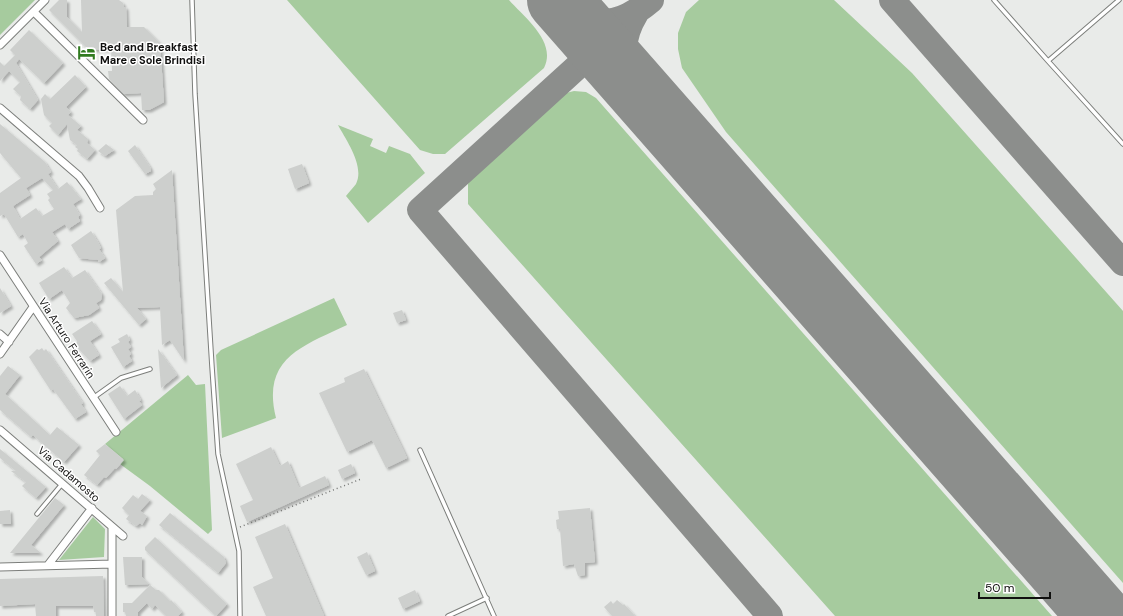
<svg xmlns="http://www.w3.org/2000/svg" width="1123" height="616" viewBox="0 0 1123 616" font-family="'DM Sans',sans-serif">
	<style>
		.green { fill: #a6cb9e }
		.lines { fill: none; stroke-linecap: round; stroke-linejoin: round }
		.taxiway { stroke: #8c8e8c; stroke-width: 26 }
		.runway { stroke: #8c8e8c; stroke-width: 64 }
		.building { fill: #cdcfcd; fill-rule: evenodd; filter: url(#shadow) }
		.lane-casing { stroke: #7c7e7b; stroke-width: 5.5 }
		.street-casing { stroke: #7c7e7b; stroke-width: 9 }
		.path { stroke: #747573; stroke-width: 1.5; stroke-dasharray: 1 3; stroke-linecap: butt }
		.lane { stroke: #fff; stroke-width: 3.5 }
		.street { stroke: #fff; stroke-width: 7 }
		.labels { text-anchor: middle; stroke-width: 3; stroke-linejoin: round; paint-order: stroke }
		.poi-label { font-size: 11px; font-weight: bold; fill: #10100f; stroke: #fff; text-anchor: start }
		.street-label { font-size: 11px; fill: #10100f; stroke: #fff }
	</style>
	<defs>
		<filter id="shadow"><feDropShadow dx="2.5" dy="2.5" stdDeviation="1" flood-color="#0004"/></filter>
	</defs>
	<rect width="100%" height="100%" fill="#e9ebe9"/>
	<path class="green" d="M0 0H35L0 35Z
		M287 0H509C525 18 557 42 544 68L445 154H433L420 150Z
		M699 0H834L912 73 1123 311V583L726 132 682 68 678 49V33L686 12Z
		M574 91 586 92 596 98 1052 616H835L468 204V184L472 175 566 93Z
		M338 125 373 139 370 146 386 153 389 146 410 154 425 173 368 223 346 196C349 192 353 188 356 184 365 166 346 140 338 125Z
		M334 298 347 325C303 346 261 358 276 418L222 438 216 355 221 350Z
		M188 375 196 385 205 384 212 530 208 534 150 486 120 464 123 459 105 444Z
		M93 517 105 529 104 557 59 560Z"/>
	<g class="lines">
		<path class="taxiway" d="M892 0 1123 263
			M561 3C595 29 618 28 651 0
			M599 47 420 210 770 616
			M635 89C622 60 619 41 636 13"/>
		<path class="runway" d="M559 0 1100 616"/>
	</g>
	<path class="building" d="M59 0H67V17L82 32 81 0H119L123 3 124 7H126L127 27H144L160 43 164 102 149 110H142L141 93 123 94 109 79 108 71H112L111 49 89 50V48H87L49 10Z
		M29 30 63 63 44 83 19 59 16 63 38 100 30 109 20 100 21 96 13 89 20 82 9 71 0 81V62L4 66 15 55 10 50Z
		M75 75 86 87 66 107 71 112 68 115 81 126 77 130 88 139 87 143 95 150 87 159 77 151 78 149 75 147 77 145 70 140 67 124 58 135 49 126 52 123 44 115 41 99 45 94 50 99Z
		M0 124 45 162 51 172 48 174 58 189 67 182 81 199 73 204 80 215 78 217 80 221 68 229 65 224 52 232 58 241 39 257 42 260 36 264 24 246 28 243 23 234 18 237 4 214 0 216V193L21 178 0 153ZM42 178 53 190 47 194 50 198 48 200 54 209 42 216 36 208 20 219 13 206 30 195 26 188Z
		M106 144 114 150 105 156 98 151Z
		M135 145 150 167 151 171 145 174 128 151Z
		M302 164 309 183 295 189 288 169Z
		M172 170 184 361 170 340 162 345 160 307 137 308 146 319 139 325 104 283 111 278 123 292 116 210 135 196 153 195V192L156 189 153 184Z
		M91 231 98 242 101 248 99 249 105 258 99 262 98 260 79 258 71 245Z
		M64 267 72 278 85 270 102 294 101 300 96 303 99 308 89 315 74 318 66 308 70 303 62 290 49 299 39 283Z
		M0 288 11 306 0 313Z
		M402 310 406 320 397 323 393 313Z
		M92 321 101 334 90 341 99 355 90 361 76 346 77 341 72 334Z
		M127 334 130 340 128 342 131 347 128 349 131 354 129 356 132 361 123 367 111 347 120 342 118 339Z
		M42 348 44 351 46 349 83 403 81 404 86 412 75 419 53 389 51 391 29 357 37 349 39 350Z
		M158 349 177 375 161 388Z
		M8 366 20 375 5 394 50 435 57 427 79 445 64 462 33 435 31 437 0 410V376Z
		M364 369 407 458 386 468 372 440 347 452 319 393 345 382 344 378Z
		M120 386 127 396 135 390 141 400 139 401 142 405 124 419 108 394Z
		M105 444 124 460 116 469 115 468 106 478 104 477 97 485 84 475 100 455 96 451Z
		M271 447 280 466 288 461 299 488 325 476 329 485 247 522 240 506 253 500 236 464Z
		M0 449 46 487 36 498 22 486 26 482 11 471H16L0 458Z
		M351 464 355 473 342 479 338 470Z
		M142 494 150 500 140 511 147 516 142 525 140 523 136 526 126 519 129 515 122 508 133 495 138 499Z
		M55 498 64 505 31 545 41 553H10Z
		M590 508 595 562 585 563V575L578 576 574 564 563 566 560 529H557L556 520 559 519 558 511Z
		M10 510 11 524H0V511Z
		M170 513 224 557 226 563 218 573 159 525Z
		M285 524 324 616H266L253 587 273 578 255 537Z
		M155 537 227 604 216 616 145 550V547Z
		M367 552 375 571 366 575 357 557Z
		M123 557H142V577L149 584 125 585Z
		M103 576 104 616H96V612H94L93 606H56V616H36L35 604 0 606V579Z
		M150 585 156 590H159L170 601 171 600 182 612 178 616H166L155 605 152 609 147 603 138 612V616H126L125 612H123V603H132Z
		M415 590 420 601 403 609 398 598Z
		M617 600 623 605 624 604 635 616H612L604 607 611 601 613 604Z"/>
	<g class="lines">
		<defs>
			<path id="lane" d="M192 0 195 94 212 367 218 454 239 551 240 616
				M994 0 1048 61
				M1119 0 1048 61 1123 144
				M93 398 121 378 150 369
				M420 450 494 616
				M37 514 62 484
				M448 616 487 598"/>
			<path id="street" d="M34 12 143 120
				M0 45 45 0
				M0 108 79 176 88 188 100 208
				M0 255 116 432
				M0 334 9 342
				M0 354 33 307
				M0 430 123 536
				M112 527V616
				M48 565 92 508
				M0 567 112 564"/>
		</defs>
		<use href="#lane" class="lane-casing"/>
		<use href="#street" class="street-casing"/>
		<path class="path" d="M240 527 361 479"/>
		<use href="#lane" class="lane"/>
		<use href="#street" class="street"/>
	</g>
	<defs>
		<symbol id="hotel-bare" viewBox="-9 -9 18 18"><path d="M-6-4.5h1.5V1H6V5H4.5V3h-9V5H-6ZM-4 0a1.8 1.8 0 1 1 3.6 0ZM.5 0V-2.5h3Q6-2.5 6 0Z" fill="#307a1f" stroke="#fff" stroke-width="2.5" paint-order="stroke"/></symbol>
	</defs>
	<g fill-rule="evenodd">
		<use href="#hotel-bare" x="74" y="40" width="25" height="25"/>
	</g>
	<g class="labels">
		<g class="poi-label">
			<text x="100" y="51">Bed and Breakfast<tspan x="100" dy="13">Mare e Sole Brindisi</tspan></text>
		</g>
		<g class="street-label">
			<text transform="translate(67 338) rotate(57)" y="4">Via Arturo Ferrarin</text>
			<text transform="translate(69 474) rotate(41)" y="4">Via Cadamosto</text>
		</g>
	</g>
	<path d="M979 592v6h71v-6" fill="none" stroke="#10100f" stroke-width="2"/>
	<text x="985" y="592" font-size="12" fill="#10100f" stroke="#ffffff" stroke-width="3" paint-order="stroke">50 m</text>
</svg>
